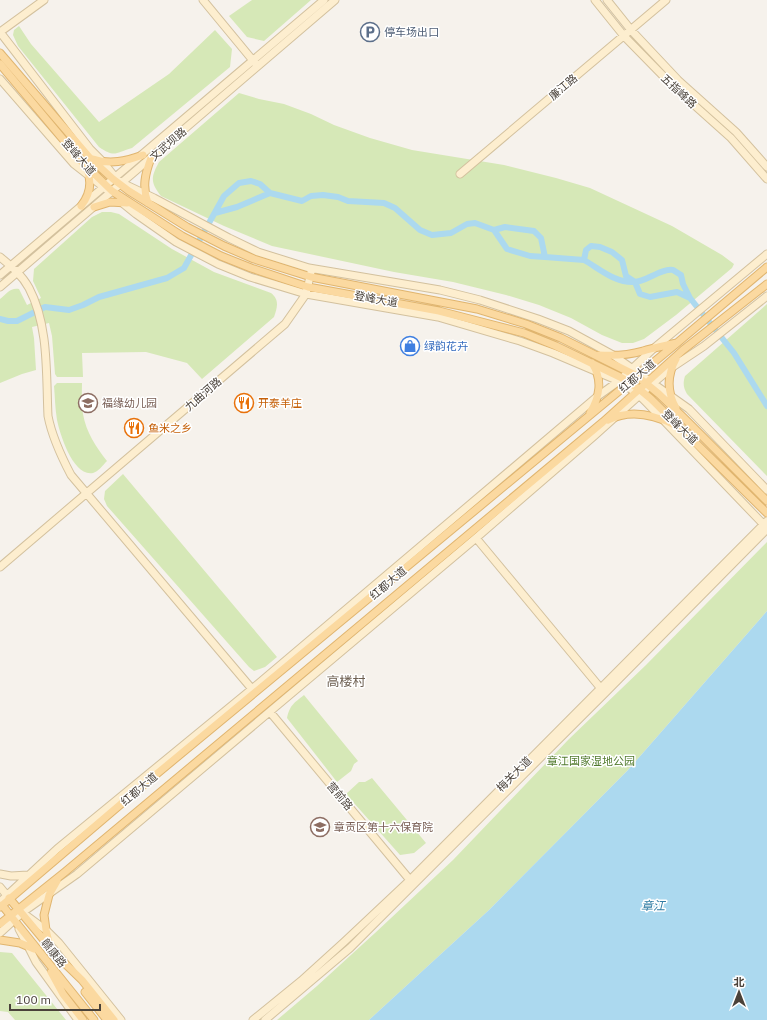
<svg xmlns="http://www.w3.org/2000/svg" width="767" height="1020" viewBox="0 0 767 1020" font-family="'IBM Plex Sans','Noto Sans SC',sans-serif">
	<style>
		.green { fill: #d6e8b7 }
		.water { fill: #acd9ef }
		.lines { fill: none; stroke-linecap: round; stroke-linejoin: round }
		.canal { stroke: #acd9ef; stroke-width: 6 }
		.secondary-casing { stroke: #d3c19e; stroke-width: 9 }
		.primary-casing { stroke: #e0b56f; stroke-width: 9 }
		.secondary { stroke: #fdeecf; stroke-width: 7 }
		.primary { stroke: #fbd9a0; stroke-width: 7 }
		.labels { text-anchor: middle; stroke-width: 3; stroke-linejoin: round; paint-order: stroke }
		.service-label { font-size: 11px; fill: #4e5e75; stroke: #fff; text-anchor: start }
		.street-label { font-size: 11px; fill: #4a423a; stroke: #fff }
		.shop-label { font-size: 11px; fill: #366cbe; stroke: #fff; text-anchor: start }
		.education-label { font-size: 11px; fill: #785e54; stroke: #fff; text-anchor: start }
		.food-label { font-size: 11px; fill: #c56008; stroke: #fff; text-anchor: start }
		.park-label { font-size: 11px; fill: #527b2e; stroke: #fff }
		.water-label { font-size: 12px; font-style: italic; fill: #317da4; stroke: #fff }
		.quarter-label { font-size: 13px; fill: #6d5f51; stroke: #fff }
	</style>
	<rect width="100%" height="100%" fill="#f6f2ec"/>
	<path class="green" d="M252 0H311L264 41 247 37 229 16Z
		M19 26 31 44 99 122 169 74 215 30 232 49 230 67 132 148C115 153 115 158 99 147L18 46 13 35 14 30Z
		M239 93 259 99 284 104 311 114 334 125 370 138 412 150 504 165 556 178 590 188 672 226 722 255 734 264 732 268 676 315 644 339 633 343H622L602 335 571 318 539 305 506 295 453 282 394 272 272 246 224 226 161 196C150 182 151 177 159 162Z
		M102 212H111L119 214 172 249 214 272 271 293C280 300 277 308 274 317L202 379 187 363 146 352 82 353 83 377H57L55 374 52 336 49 323 32 327 34 338 36 370 22 374 0 383V299C6 294 11 287 19 289L27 305 41 298 33 281 34 269 92 217Z
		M767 304V476L687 394C683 387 683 383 685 376Z
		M57 383H82C82 393 81 404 83 414 86 432 96 447 107 461 103 465 98 472 93 473 73 477 60 434 57 420 55 408 55 397 54 386Z
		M123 474 277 657 265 667 254 671 249 667 107 506 104 499 105 491Z
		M767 542V611L628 770 489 910 369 1020H277L317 986 375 933 453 860 569 739 646 665Z
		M304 695 358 761 354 764 351 771 337 782 287 718C290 705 294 703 304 695Z
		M372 778 426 843 414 853 400 855 346 794 359 782H365Z
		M0 952 12 953 66 1020H15L8 1012 0 1011Z"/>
	<path class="water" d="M767 611V1020H369L489 910 628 770Z"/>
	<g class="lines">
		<path class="canal" d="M215 213 237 207 270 193
			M494 230 507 249 530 256 545 257
			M584 260C600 269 615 283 634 282 646 282 661 268 673 270 675 271 679 274 681 275L683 284 690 298
			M0 319 8 321H17L45 307 69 310 83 305 99 297 167 278 184 268 224 196 239 183 251 181 260 184 270 193 302 201 311 196 323 195 338 197 348 201 384 203 395 208 420 230 432 235 451 233 467 224 475 223 494 230 505 227 534 231 541 238 545 257 584 260 586 250 591 246 600 247 612 252 622 260 626 276 635 282 640 294 650 297 677 292 690 298 734 353 767 406"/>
		<defs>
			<path id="secondary" d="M203 0 255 63
				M595 0 624 36 674 87 731 138 767 179
				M607 0 631 30 678 80 736 132 767 167
				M0 32 90 149 103 162 115 177 122 183 154 198 229 238 258 252 309 268 440 290 480 300 538 319 569 331 613 355 689 409 767 490
				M0 32 44 0
				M0 79 74 164 106 189
				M460 174 666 0
				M120 201 136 214 176 242 218 264 250 277 306 294 438 317 520 341 553 353 619 381 639 395 647 403 767 528
				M0 257C11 266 22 275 29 288 49 326 46 374 48 416 52 437 61 456 71 475L252 689
				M0 275 324 0
				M0 287 335 0
				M476 538 603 691
				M0 567 285 324 306 294 311 272
				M270 712 410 880
				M0 874 11 876 28 875
				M0 887 9 898
				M0 902 57 849 252 689 598 396 619 381 653 349 767 254
				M23 913 46 930 59 943 121 1020
				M19 929 28 946 36 962 78 1020
				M0 933 23 912 77 874 476 538 594 436 652 384 671 368 704 346 767 296
				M253 1020 301 981 344 942 410 880 767 521
				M265 1020 350 948 605 693 767 529"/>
			<path id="primary" d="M0 53 90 158 113 179 129 191 187 227 224 246 254 259 311 277 477 309 526 324 561 338 637 376 659 394 684 418 767 501
				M0 64 82 162 112 191 182 236 221 256 251 268 308 287 439 311 524 333 556 346 591 363 622 378 639 389 651 399 767 513
				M93 159C110 165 126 161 143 155
				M148 203C142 187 145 174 151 158
				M81 206C90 195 92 182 87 169
				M94 207 110 202 127 203
				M599 355C614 356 629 355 643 351 655 348 665 345 677 343
				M676 408C667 392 667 375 676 359
				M590 413C600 396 603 380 592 363
				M608 420C630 409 655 415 675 425
				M57 881 49 895 44 915 46 930 51 950 82 980 114 1020
				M9 898 49 946
				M2 905 94 1020
				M0 907 142 786 677 343 767 267
				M0 924 65 872 603 422 683 350 767 284
				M0 940 20 943 34 949
				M51 972 63 994 83 1020
				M85 992 107 1020"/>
		</defs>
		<use href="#secondary" class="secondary-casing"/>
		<use href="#primary" class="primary-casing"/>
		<use href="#secondary" class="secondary"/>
		<use href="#primary" class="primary"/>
	</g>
	<defs>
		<symbol id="parking-ring" viewBox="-11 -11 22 22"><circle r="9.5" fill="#fff" stroke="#5c6f8a" stroke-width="1.5"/><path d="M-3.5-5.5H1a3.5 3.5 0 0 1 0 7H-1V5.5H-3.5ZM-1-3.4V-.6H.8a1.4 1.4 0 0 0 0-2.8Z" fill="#5c6f8a"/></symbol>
		<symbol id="shop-ring" viewBox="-11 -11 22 22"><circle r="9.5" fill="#fff" stroke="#3f7fe0" stroke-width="1.5"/><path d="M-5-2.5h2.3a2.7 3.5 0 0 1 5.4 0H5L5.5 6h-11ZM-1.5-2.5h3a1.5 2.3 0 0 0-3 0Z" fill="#3f7fe0"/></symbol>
		<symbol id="school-ring" viewBox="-11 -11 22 22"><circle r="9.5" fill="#fff" stroke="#8d6e63" stroke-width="1.5"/><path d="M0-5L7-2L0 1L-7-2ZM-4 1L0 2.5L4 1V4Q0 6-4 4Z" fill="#8d6e63"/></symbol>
		<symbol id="restaurant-ring" viewBox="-11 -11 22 22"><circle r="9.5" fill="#fff" stroke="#e8710a" stroke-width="1.5"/><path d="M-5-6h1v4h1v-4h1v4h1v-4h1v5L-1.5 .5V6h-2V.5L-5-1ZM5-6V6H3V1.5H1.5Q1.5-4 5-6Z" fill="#e8710a"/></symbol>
	</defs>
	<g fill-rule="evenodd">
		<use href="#parking-ring" x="359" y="21" width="22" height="22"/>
		<use href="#shop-ring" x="399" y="335" width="22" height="22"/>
		<use href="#school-ring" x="77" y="392" width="22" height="22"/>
		<use href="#restaurant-ring" x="233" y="392" width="22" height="22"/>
		<use href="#restaurant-ring" x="123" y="417" width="22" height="22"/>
		<use href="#school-ring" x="309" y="816" width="22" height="22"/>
	</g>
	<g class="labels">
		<g class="service-label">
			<text x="384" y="36">停车场出口</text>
		</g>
		<g class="street-label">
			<text transform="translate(563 87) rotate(-40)" y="4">廉江路</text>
			<text transform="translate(679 91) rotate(43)" y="4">五指峰路</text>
			<text transform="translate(168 144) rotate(-41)" y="4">文武坝路</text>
			<text transform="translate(79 157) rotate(49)" y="4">登峰大道</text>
			<text transform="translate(376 299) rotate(10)" y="4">登峰大道</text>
			<text transform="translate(637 376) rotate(-40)" y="4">红都大道</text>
			<text transform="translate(203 394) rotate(-41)" y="4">九曲河路</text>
			<text transform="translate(680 427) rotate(44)" y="4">登峰大道</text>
			<text transform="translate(388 583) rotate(-40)" y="4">红都大道</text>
			<text transform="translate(514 774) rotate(-45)" y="4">梅关大道</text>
			<text transform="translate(139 789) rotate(-40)" y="4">红都大道</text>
			<text transform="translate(340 796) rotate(50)" y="4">营前路</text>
			<text transform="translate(54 953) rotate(52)" y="4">赣康路</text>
		</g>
		<g class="shop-label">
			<text x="424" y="350">绿韵花卉</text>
		</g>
		<g class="education-label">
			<text x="102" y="407">福缘幼儿园</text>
			<text x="334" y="831">章贡区第十六保育院</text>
		</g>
		<g class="food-label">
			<text x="258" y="407">开泰羊庄</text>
			<text x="148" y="432">鱼米之乡</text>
		</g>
		<g class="park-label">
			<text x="591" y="765">章江国家湿地公园</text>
		</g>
		<g class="water-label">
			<text x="653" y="910">章江</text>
		</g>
		<g class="quarter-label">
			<text x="346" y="686">高楼村</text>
		</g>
	</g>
	<g transform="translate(739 992)" stroke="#ffffff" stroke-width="3" paint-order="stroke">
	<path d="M0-3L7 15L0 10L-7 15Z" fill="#4a423a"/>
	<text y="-6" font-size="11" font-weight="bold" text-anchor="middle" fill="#4a423a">北</text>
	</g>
	<path d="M10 1004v6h90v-6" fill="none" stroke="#4a423a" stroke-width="2"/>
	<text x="16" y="1004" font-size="12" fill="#4a423a" stroke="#ffffff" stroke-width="3" paint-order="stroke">100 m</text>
</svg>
